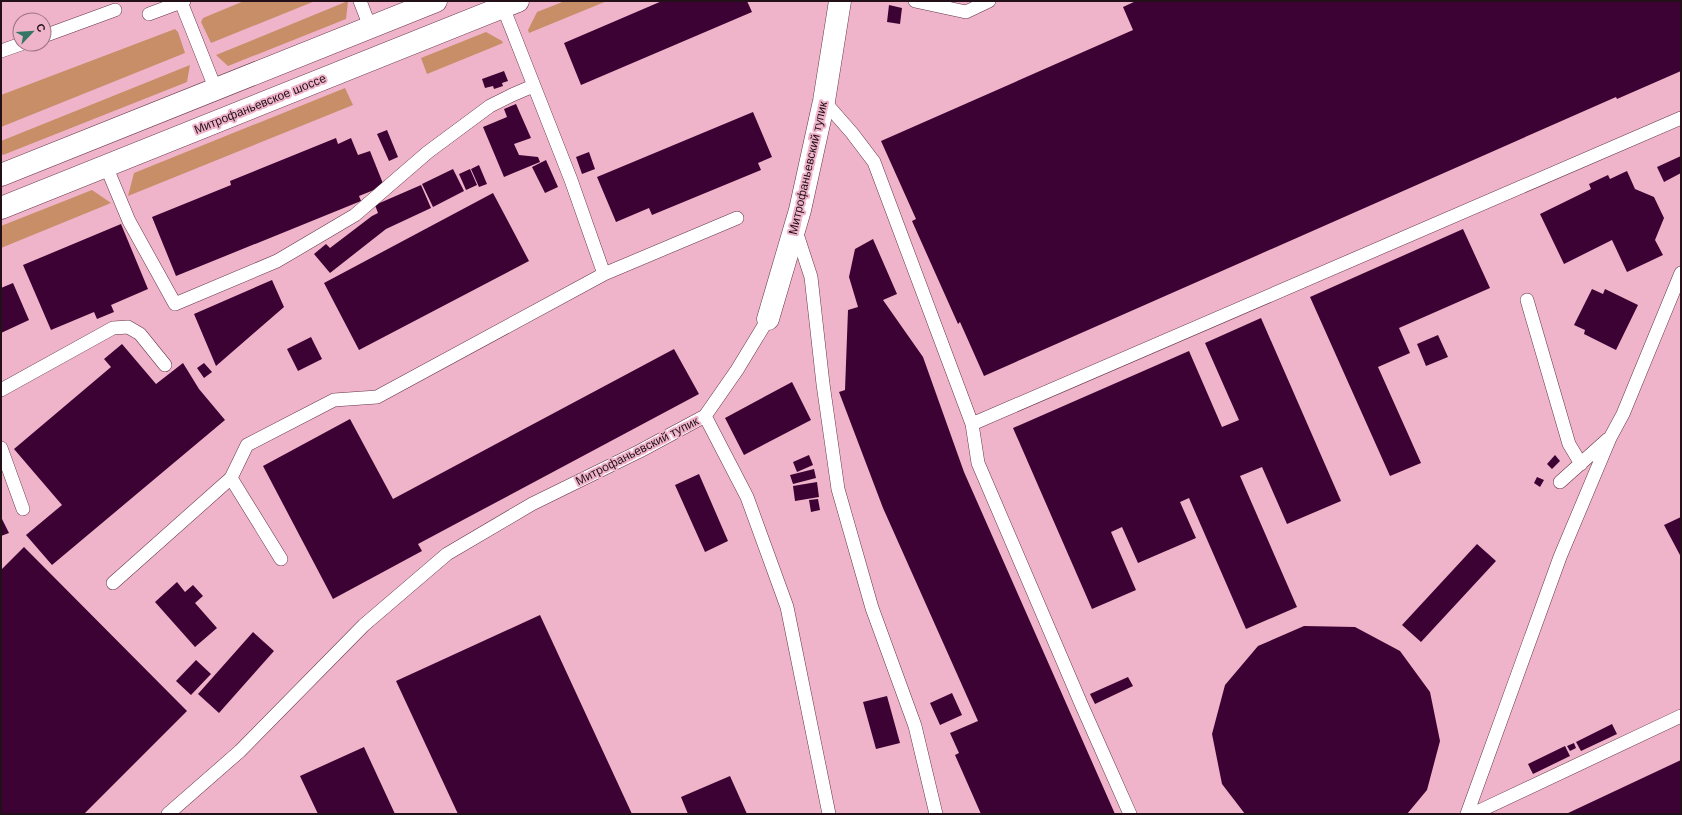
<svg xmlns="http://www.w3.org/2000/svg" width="1682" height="815" viewBox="0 0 1682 815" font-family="Helvetica,sans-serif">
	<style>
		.green { fill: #c78e68 }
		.building { fill: #3d0234 }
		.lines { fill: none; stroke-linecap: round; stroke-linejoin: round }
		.service-casing { stroke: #663549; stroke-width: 14 }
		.minor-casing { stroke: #663549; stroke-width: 23 }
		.primary-casing { stroke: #663549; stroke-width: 23 }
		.service { stroke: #fff; stroke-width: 13 }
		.minor { stroke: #fff; stroke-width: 22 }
		.primary { stroke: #fff; stroke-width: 22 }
		.labels { text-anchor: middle; stroke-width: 4; stroke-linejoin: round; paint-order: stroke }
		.street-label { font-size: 12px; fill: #230f17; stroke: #efb4ca }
	</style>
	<rect width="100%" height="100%" fill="#efb4ca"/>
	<path class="green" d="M244 1H315L211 43 201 22 203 18Z
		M348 1 346 19 228 66 216 55Z
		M565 1H607L529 33 528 30 537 12Z
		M175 29 178 32 185 53 1 127V95Z
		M486 32 502 41 503 43 427 74 421 58Z
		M190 65 187 82 3 155 1 153V141Z
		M345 88 353 105 128 196 134 173Z
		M92 190 111 203 1 248V226Z"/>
	<path class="building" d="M662 1H747L752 12 581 85 564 43Z
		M1136 1H1681V71L1617 99 1616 97 984 376 960 322 958 324 912 221 916 219 881 141 1133 30 1123 7Z
		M889 5 902 8 900 24 887 22Z
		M504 71 508 81 502 83 503 86 494 89 493 86 485 88 482 79Z
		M516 104 531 138 514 144 519 155 538 157 540 162 504 177 483 127 507 117 504 109Z
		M753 112 772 157 758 163 761 170 652 215 649 208 616 222 597 177Z
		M387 130 398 157 389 161 377 134Z
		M336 138 338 144 351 138 358 155 370 151 384 186 359 196 361 201 176 276 152 217 231 185 230 181Z
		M589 152 595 169 582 174 576 157Z
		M1681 156V173L1664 182 1657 167Z
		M546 160 558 187 545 193 532 167Z
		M479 165 487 184 479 187 471 169Z
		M453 169 464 191 433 207 422 184Z
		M470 169 477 185 466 190 459 174Z
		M1627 171 1635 189 1654 197 1664 218 1655 240 1663 255 1627 272 1612 240 1564 264 1540 214 1591 189 1589 184 1608 175 1610 179Z
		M421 185 431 208 386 229 330 273 314 254 326 244 330 248 372 216 378 213 375 205Z
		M493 193 529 261 359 350 324 283Z
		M121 224 148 289 111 305 114 312 97 319 94 312 51 330 23 265Z
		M1463 229 1490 288 1399 328 1410 353 1378 367 1421 463 1390 476 1310 297Z
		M873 239 897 294 883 300 923 357 964 472 1115 814H981L955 755 959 753 950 733 978 721 883 508 839 392 845 390 848 310 858 307 849 277 855 249Z
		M272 280 284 307 216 366 194 314Z
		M13 283 29 320 1 333V288Z
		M1592 289 1603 294 1605 289 1638 305 1616 350 1584 334 1585 330 1574 325Z
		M1261 318 1341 501 1287 524 1262 467 1240 476 1297 607 1246 629 1189 498 1180 502 1196 538 1138 563 1122 527 1111 532 1136 590 1092 609 1013 428 1189 351 1222 427 1239 420 1205 343Z
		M1438 335 1448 357 1426 366 1417 344Z
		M311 337 322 359 298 371 287 349Z
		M122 344 156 384 183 363 199 389 225 420 52 565 26 535 62 505 14 449 111 367 104 359Z
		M674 349 699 394 418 544 422 551 333 599 263 466 350 419 393 499Z
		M204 363 212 372 204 378 197 368Z
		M792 382 811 420 744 455 725 418Z
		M809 455 813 465 797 472 793 462Z
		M1555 455 1560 461 1552 469 1547 464Z
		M814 469 816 478 793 484 790 475Z
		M699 474 728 541 705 552 675 485Z
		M1537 477 1544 480 1540 487 1534 483Z
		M817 482 819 497 795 501 793 486Z
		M818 499 820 510 811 512 809 500Z
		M1 517 9 533 1 536Z
		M1681 517V557L1664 525Z
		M1477 544 1496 561 1421 642 1402 625Z
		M24 547 187 711 84 814H1V570Z
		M177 582 185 592 193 585 203 596 195 603 217 628 195 647 155 602Z
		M540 615 632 814H458L396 681Z
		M1304 626 1355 627 1400 651 1430 692 1440 741 1427 790 1407 814H1245L1222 784 1212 734 1225 685 1258 646Z
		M253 632 274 651 219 713 198 694Z
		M196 660 211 674 191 695 176 681Z
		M1128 677 1133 686 1095 704 1090 694Z
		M952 693 962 715 940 725 930 703Z
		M887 696 900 743 876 749 863 702Z
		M1612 724 1617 734 1581 751 1576 742Z
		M1574 743 1576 748 1570 751 1567 746Z
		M1565 746 1570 756 1533 774 1528 764Z
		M364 747 395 814H318L300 776Z
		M1681 760V814H1566Z
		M730 776 747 814H688L681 797Z"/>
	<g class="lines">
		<defs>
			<path id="service" d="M360 1 370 27
				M915 1 966 12 989 1
				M181 2 216 90
				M149 14 184 1
				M44 36 115 10
				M1 51 21 44
				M824 101 852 133 874 162 972 424 978 463 1082 706 1130 814
				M106 166 129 221 175 304 277 261 355 215 428 152 490 106 512 95 533 86
				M796 231 811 277 823 384 838 489 872 608 915 726 936 814
				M604 274 737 218
				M1527 300 1569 444 1581 464
				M1 390 113 328 128 327 140 334 165 365
				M705 416 747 497 787 607 829 814
				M972 424 1681 118
				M1 448 23 509
				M231 478 281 559
				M1560 482 1608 439
				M113 583 231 478 247 445 334 400 377 397 604 274 571 180 503 7
				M168 814 240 751 364 625 447 554 532 504 640 451 705 416 737 370 768 319
				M1467 814 1560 557 1610 438 1623 414 1681 273
				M1473 814 1681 716"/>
			<path id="minor" d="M768 319 800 210 824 101 840 1"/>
			<path id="primary" d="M1 175 436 1
				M1 208 518 1"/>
		</defs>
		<use href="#service" class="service-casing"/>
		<use href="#minor" class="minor-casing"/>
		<use href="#primary" class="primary-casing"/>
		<use href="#service" class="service"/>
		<use href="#minor" class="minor"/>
		<use href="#primary" class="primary"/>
	</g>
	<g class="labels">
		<g class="street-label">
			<text transform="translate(260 104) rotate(-22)" y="4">Митрофаньевское шоссе</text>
			<text transform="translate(808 168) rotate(-77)" y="4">Митрофаньевский тупик</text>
			<text transform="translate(637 451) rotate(-27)" y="4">Митрофаньевский тупик</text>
		</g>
	</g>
	<rect width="1682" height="815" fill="none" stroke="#230f17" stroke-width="4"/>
	<g transform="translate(32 32) rotate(65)"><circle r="19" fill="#efb4ca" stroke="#9d7282"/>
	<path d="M0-3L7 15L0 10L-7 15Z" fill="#347565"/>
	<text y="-6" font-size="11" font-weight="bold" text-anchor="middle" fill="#230f17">С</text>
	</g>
</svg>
